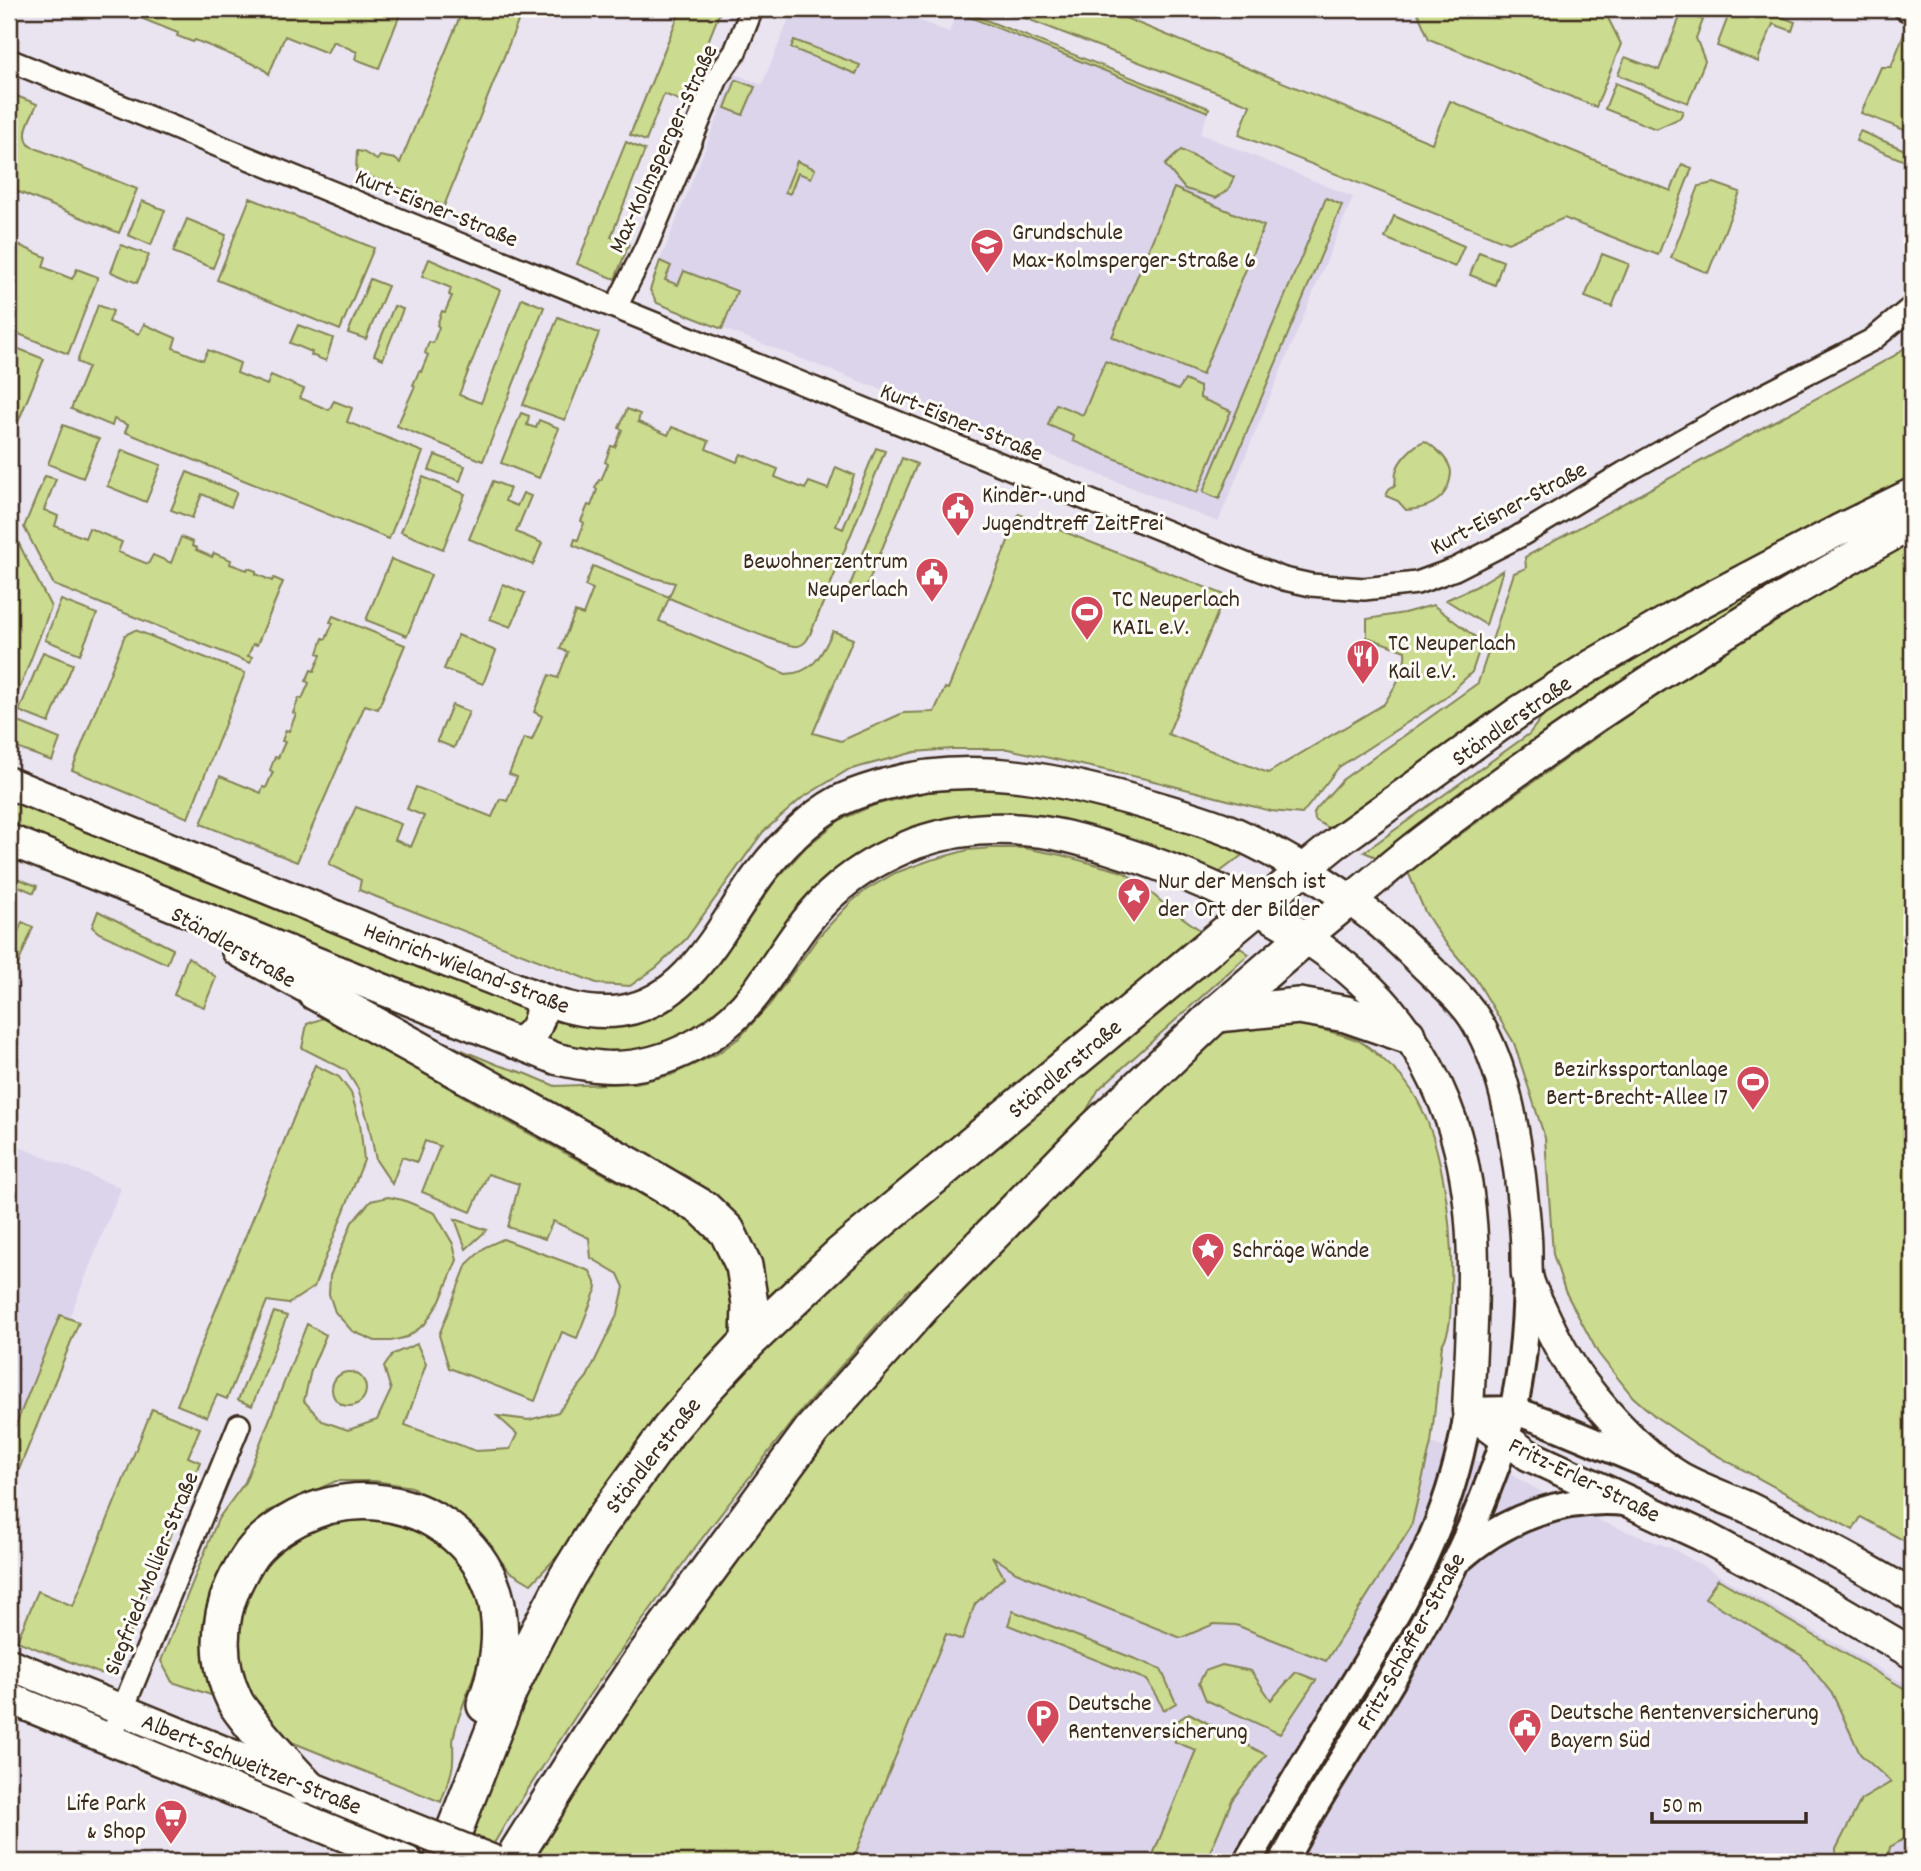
<svg xmlns="http://www.w3.org/2000/svg" width="1921" height="1871" viewBox="0 0 1921 1871" font-family="Dekko,sans-serif">
	<style>
		.built { fill: #dbd4eb }
		.green { fill: #cbdb8f; stroke: #838256; stroke-width: 2 }
		.lines { fill: none; stroke-linecap: round; stroke-linejoin: round }
		.minor-casing { stroke: #3b2a1e; stroke-width: 26 }
		.tertiary-casing { stroke: #3b2a1e; stroke-width: 32 }
		.secondary-casing { stroke: #3b2a1e; stroke-width: 35 }
		.trunk-casing { stroke: #3b2a1e; stroke-width: 40 }
		.minor { stroke: #fdfcf7; stroke-width: 21 }
		.tertiary { stroke: #fdfcf7; stroke-width: 26 }
		.secondary { stroke: #fdfcf7; stroke-width: 30 }
		.trunk { stroke: #fdfcf7; stroke-width: 35 }
		.secondary-bridge-casing { stroke: #3b2a1e; stroke-width: 35; stroke-linecap: butt }
		.secondary-bridge { stroke: #fdfcf7; stroke-width: 30 }
		.labels { text-anchor: middle; stroke-width: 6; stroke-linejoin: round; paint-order: stroke }
		.street-label { font-size: 24px; fill: #3b2a1e; stroke: #fdfcf7 }
		.poi-label { font-size: 24px; fill: #3b2a1e; stroke: #fdfcf7; text-anchor: start }
	</style>
	<rect width="100%" height="100%" fill="#e9e4f0"/>
	<filter id="ink" filterUnits="userSpaceOnUse"><feTurbulence type="fractalNoise" baseFrequency=".0143" numOctaves="2"/><feDisplacementMap in="SourceGraphic" scale="14" xChannelSelector="R" yChannelSelector="G"/><feConvolveMatrix kernelMatrix="1 2 1 2 8 2 1 2 1" color-interpolation-filters="sRGB"/></filter>
	<g filter="url(#ink)">
		<path class="built" d="M793 9H889L949 32 957 12 1208 112 1200 134 1353 197 1218 522 1030 447 657 303 650 290 660 261 735 74 762 85Z
			M9 1143 121 1188 9 1468Z
			M1431 1443 1506 1472 1582 1514 1675 1550 1912 1688V1862H800L991 1555 1016 1572 1181 1638 1214 1624 1236 1625 1326 1661 1411 1527Z"/>
		<path class="green" d="M121 9H402L379 68 355 59 357 52 333 41 327 53 285 36 269 74 261 67 195 40 193 42 177 36 178 33 121 10Z
			M463 9H523L444 206 356 171 357 151 363 152 377 160 380 156 395 159 400 163Z
			M681 9H721L684 102 664 94 646 141 630 135Z
			M958 9 1209 108 1208 112 957 12Z
			M1002 9H1091L1111 17 1113 13 1432 143 1450 101 1671 191 1682 164 1692 168 1658 255 1564 218 1508 243 1239 135 1250 105Z
			M1416 9H1610L1607 16 1621 44 1596 107 1429 39Z
			M1726 9H1762L1795 22 1792 31 1773 24 1759 57V62L1717 46 1729 14Z
			M1682 12 1703 20 1696 38 1705 61 1688 103 1618 75 1625 57 1659 70Z
			M1904 34 1912 37V133L1861 113 1881 67H1891Z
			M794 40 860 65 856 74 791 48Z
			M736 80 755 87 743 115 725 108Z
			M1615 83 1683 111 1680 118 1656 129 1605 109Z
			M9 93 37 104C31 119 20 132 30 146L137 189 119 233 9 188Z
			M1860 131 1912 153V164L1856 141Z
			M626 142 645 150 611 237 629 244 615 279 577 264Z
			M1181 150 1234 177 1228 190 1216 198 1185 189 1165 165Z
			M797 161 815 169 811 178 798 173 790 194 785 192Z
			M1714 183 1740 192 1708 273 1671 258 1699 186Z
			M1174 188 1264 226 1202 375 1112 337Z
			M250 198 374 248 340 330 217 280Z
			M1326 198 1342 205 1219 499 1203 492Z
			M142 201 165 210 151 245 128 235Z
			M1394 216 1464 246 1455 267 1385 238Z
			M187 219 226 235 213 268 173 252Z
			M14 243 46 257 43 267 72 279 77 269 98 277 68 354 9 330V253Z
			M121 245 149 255 137 283 111 272Z
			M1479 252 1503 261 1495 285 1470 275Z
			M1602 254 1629 264 1612 307 1585 297Z
			M429 259 500 290 459 395 481 403 522 298 544 307 483 461 397 426 415 386 413 385 419 371 421 372 428 355 425 353 429 342 433 343 439 327 437 325 442 311 445 312 452 296 449 295 451 288 422 276Z
			M660 261 671 266 665 280 678 285 684 271 737 291 722 329 657 303 650 290Z
			M370 279 388 286 366 339 348 333Z
			M98 305 113 311 109 322 139 334 144 324 176 338 173 348 203 360 208 350 240 363 237 373 267 385 271 375 304 389 300 398 329 410 334 401 352 408 347 422 423 452 389 539 125 432 128 425 114 419 112 426 71 409 88 367 77 362Z
			M394 306 403 309 383 359 374 355Z
			M558 317 599 333 565 420 523 405Z
			M298 325 333 338 326 361 311 355 312 352 290 343Z
			M1912 342V482L1334 831 1315 820 1314 813 1316 809 1342 780 1478 683 1514 573 1526 568 1525 557 1894 356Z
			M9 345 44 359 9 444Z
			M1105 361 1178 390 1185 380 1200 387V398L1231 411 1197 493 1073 441 1074 436 1048 425 1056 404 1083 415Z
			M627 409 640 414 638 422 668 435 672 427 709 441 706 449 737 462 741 454 778 469 775 477 805 489 809 482 828 489 836 467 854 475 836 526 843 529 876 448 885 451 814 625C810 633 808 644 798 646 787 649 687 605 669 598L659 621 786 674C815 673 822 653 833 631L853 639 813 733 841 741 903 713 934 712 945 688 948 689 1019 514 1225 595 1168 734 1268 773 1384 704C1394 688 1407 670 1405 651L1367 637V619L1404 613 1433 605 1482 642 1472 672 1445 698 1339 767 1302 814 1271 811 1146 779 1008 749H952L915 752 848 770 802 798 763 832 686 939 657 967 630 986 599 984 359 890 361 880 329 864 356 807 401 824 395 840 411 847 424 816 407 809 416 787 492 817 500 799 507 801 517 777 509 774 524 738 532 740 542 716 534 712 549 675 558 678 568 652 560 649 575 612 583 615 593 589 585 586 593 566 669 597 675 583 646 576 573 545 575 539 578 540 584 523 581 521 588 505 591 506 597 490 595 488 599 480H601L608 464 605 462 611 446 615 447 622 430 619 428Z
			M521 413 529 416 527 425 536 428 539 420 559 428 539 478 501 463Z
			M63 425 99 439 83 478 48 464Z
			M1425 441C1432 445 1436 449 1442 455 1452 467 1453 472 1448 486 1441 504 1424 509 1406 510L1398 501 1386 496 1389 489 1395 485C1396 481 1395 477 1396 472 1398 461 1414 444 1425 441Z
			M122 450 161 465 146 502 107 486Z
			M435 455 465 466 460 481 429 470Z
			M902 458 917 464 863 595 848 590Z
			M187 472 237 492 231 507 202 494 192 518 171 510Z
			M45 476 56 479 44 510 58 516 55 526 85 538 89 528 122 542 118 552 148 564 153 555 171 563 181 537 193 542 192 546 197 548 196 550 212 557 214 553 231 560 230 564 247 570 248 568 256 571V574L272 581 274 578 283 582 257 645 253 644 248 656 252 657 250 663 54 585 24 527Z
			M423 477 465 494 443 549 401 532Z
			M493 481 510 488 505 501 517 506 523 493 531 496 516 532 542 543 533 565 469 539Z
			M9 533 17 540 51 607 9 716Z
			M1855 539 1857 542 1383 860 1364 852 1529 734 1548 709 1706 617Z
			M1912 540V1545L1861 1517 1853 1530 1696 1444 1656 1417 1633 1397 1598 1353 1565 1291 1553 1254 1545 1138 1514 1043 1476 979 1441 937 1425 912 1408 872C1571 755 1733 633 1912 540Z
			M391 559 431 575 407 636 366 620Z
			M1503 570 1486 625 1446 600 1475 587Z
			M503 584 525 593 511 627 490 619Z
			M61 600 97 614 80 654 45 640Z
			M333 616 405 645 378 709 365 705 297 862 201 824 220 776 261 793 263 787 266 788 273 772 270 770 275 757 278 758 285 742 282 741 286 730 289 731 296 714 293 713 299 698 302 699 309 683 306 681 311 670 314 671 321 655 318 653 323 638 326 639 333 623 330 622Z
			M135 630 245 673 188 818 72 770 125 635Z
			M458 635 496 651 483 684 444 669Z
			M43 652 73 664 49 723 19 711Z
			M452 705 469 712 454 748 437 741Z
			M9 718 60 739 52 761 9 745Z
			M978 788C998 790 1018 791 1037 794 1109 806 1177 829 1245 853L1216 875 1109 837 890 845 723 1015 666 1048 602 1057 539 1042 551 1013 672 1007 696 987 747 922 775 881 806 847 840 820 874 805 927 792Z
			M9 798 520 1003 527 1011 521 1029 511 1033 9 831Z
			M992 848H1024L1061 855 1123 872 1138 882 1169 908 1203 932 766 1300 754 1264 428 1036 498 1065 527 1074 555 1086 636 1083 671 1075 717 1054 739 1038 770 1004 819 936 851 902 866 890 895 873 931 860 968 850Z
			M9 875 37 886 34 893 9 882Z
			M98 911 173 949 167 964 99 933 92 927Z
			M22 922 33 927 9 987V955Z
			M1233 943 1249 954 1099 1089 1077 1127 917 1295 909 1289 795 1418 690 1554 590 1694 506 1823 483 1862H457L546 1642 642 1484 756 1349Z
			M188 957 216 977 204 1007 174 995Z
			M326 1017 497 1116 696 1224 725 1250 740 1313 722 1354 565 1548 531 1584 509 1571 477 1531 412 1487 375 1481H336L268 1511 246 1538 210 1666 214 1696 172 1682 161 1661 218 1519 245 1482 307 1324 326 1335 311 1370 304 1401 322 1421 348 1430 377 1420 391 1390 384 1367 393 1354 417 1344 426 1364 405 1425 476 1451 510 1449 517 1434 497 1416 529 1420 558 1412 587 1377 618 1313 624 1287 618 1274 591 1258 589 1238 553 1221 545 1239 508 1227 519 1184 488 1174 471 1212 422 1192 440 1146 425 1141 417 1162 402 1157 392 1184 376 1160 368 1121 358 1089 346 1070 302 1048 307 1024Z
			M1312 1019 1309 1026C1324 1031 1349 1035 1361 1042 1369 1046 1400 1074 1405 1081 1445 1132 1453 1230 1451 1293 1450 1311 1452 1329 1442 1345L1431 1443 1411 1527 1326 1661 1236 1625 1214 1624 1181 1638 1016 1572 992 1556 1004 1577 975 1604 962 1640 946 1634 852 1862H529L619 1721 812 1457 939 1310 1036 1204 1218 1035 1253 1021Z
			M315 1065 339 1077 351 1093 360 1123 364 1160 314 1287 288 1304 267 1301 227 1399 217 1395 207 1417 177 1405Z
			M388 1197 403 1200 435 1213 453 1244 457 1260 440 1301 425 1324 407 1337 391 1341H375L352 1331 335 1312 329 1294 330 1276 352 1222 371 1201Z
			M455 1219 487 1230 466 1249Z
			M503 1239 590 1271 597 1287 577 1338 562 1332 535 1401 449 1368 439 1335 467 1264 485 1247Z
			M274 1312 287 1316 252 1406 238 1400Z
			M60 1315 79 1322 9 1494V1442Z
			M332 1389a17 17 0 1 1 34 0a17 17 0 1 1-34 0Z
			M152 1409 200 1428 188 1457 200 1462 117 1665 101 1674 17 1641 38 1591 73 1606Z
			M357 1519C410 1520 450 1540 473 1590 480 1605 484 1625 482 1642 477 1676 461 1703 454 1735 452 1743 454 1753 453 1761 453 1775 445 1789 441 1802L289 1741C277 1732 252 1707 245 1694 241 1687 241 1676 240 1668 230 1610 259 1551 315 1528 328 1522 343 1521 357 1519Z
			M1718 1579 1912 1693V1836L1911 1835 1890 1847 1887 1862H1835L1836 1849 1861 1800 1891 1782 1860 1754 1833 1695 1802 1656 1705 1598Z
			M1013 1611 1161 1669 1176 1703 1164 1710 1147 1680 1008 1625Z
			M1222 1665 1251 1671 1271 1700 1296 1672 1316 1680 1280 1734 1206 1700 1199 1683 1205 1671Z
			M1189 1713 1266 1755 1232 1800 1206 1862H1150L1196 1750 1175 1742 1172 1725Z"/>
		<g class="lines">
			<defs>
				<path id="minor" d="M1905 9 1912 12
					M9 60C423 230 837 399 1253 567L1284 579 1311 585 1364 589 1417 583 1455 569 1518 537 1624 473 1737 409 1872 340 1912 307
					M616 307 646 247 718 76 735 52 752 9
					M110 1740 239 1425"/>
				<path id="tertiary" d="M1459 1559C1504 1518 1565 1496 1626 1502
					M1247 1862C1273 1817 1299 1773 1326 1729 1389 1628 1451 1532 1468 1411L1513 1410 1546 1422 1659 1469
					M1283 1862C1318 1794 1362 1732 1400 1666 1431 1612 1460 1557 1483 1499 1494 1471 1505 1443 1512 1414 1523 1371 1526 1326 1527 1282"/>
				<path id="secondary" d="M9 783C146 839 283 896 421 951 448 962 475 972 502 983 540 998 579 1017 621 1011 690 1001 721 926 758 876 778 849 809 817 839 801 854 793 870 789 886 784 974 759 1068 781 1153 806 1181 814 1209 822 1235 833 1281 854 1333 886 1373 917 1392 932 1409 950 1427 967 1444 984 1465 1001 1477 1022 1504 1068 1513 1124 1520 1176 1522 1196 1525 1217 1526 1238 1527 1250 1526 1263 1527 1275 1529 1287 1535 1298 1541 1309 1553 1335 1566 1361 1583 1384 1607 1416 1646 1458 1681 1478 1703 1490 1727 1498 1749 1508 1804 1535 1860 1564 1912 1596
					M9 840 557 1059C575 1063 593 1067 612 1067 668 1067 723 1036 756 993 782 958 804 916 838 888 861 868 888 854 916 843 953 830 994 826 1033 831 1059 833 1084 841 1108 848 1196 874 1305 924 1371 990 1406 1024 1435 1073 1451 1120 1483 1214 1472 1314 1468 1411L1528 1455 1701 1535 1822 1600 1912 1653
					M1255 909 1335 844 1520 711 1594 664 1683 612 1839 530 1912 494
					M1305 937C1332 916 1357 894 1383 873 1420 841 1461 812 1501 783 1632 688 1770 602 1912 524
					M237 950 315 992
					M515 1043C533 1038 540 1024 541 1007L535 996
					M9 1664 386 1818
					M9 1698 408 1862"/>
				<path id="trunk" d="M315 992 631 1166 703 1208 727 1231 744 1266 750 1304 749 1341
					M1216 1014 1299 1006 1346 1014 1407 1035
					M305 1785C286 1764 266 1743 249 1721 244 1714 237 1707 234 1699 217 1664 217 1622 233 1586 238 1575 244 1564 251 1554 263 1538 280 1527 297 1518 352 1490 418 1498 463 1542 481 1560 495 1585 498 1611 503 1643 496 1675 485 1705
					M442 1862 509 1691 536 1636 567 1577 600 1524 669 1430 705 1388 749 1341 841 1254 1255 909
					M511 1862 589 1738 638 1665 812 1430 927 1301 1094 1130 1216 1014 1305 937"/>
			</defs>
			<use href="#minor" class="minor-casing"/>
			<use href="#tertiary" class="tertiary-casing"/>
			<use href="#secondary" class="secondary-casing"/>
			<use href="#trunk" class="trunk-casing"/>
			<use href="#minor" class="minor"/>
			<use href="#tertiary" class="tertiary"/>
			<use href="#secondary" class="secondary"/>
			<use href="#trunk" class="trunk"/>
			<defs>
				<path id="secondary-bridge" d="M386 1818 496 1862"/>
			</defs>
			<use href="#secondary-bridge" class="secondary-bridge-casing"/>
			<use href="#secondary-bridge" class="secondary-bridge"/>
		</g>
	</g>
	<defs>
		<symbol id="school-pin" viewBox="-11 -11 22 30"><path d="M0 17L-7.5 6A9.5 9.5 0 1 1 7.5 6Z" fill="#d1495b" stroke="#fdfcf7"/><path d="M0-5L7-2L0 1L-7-2ZM-4 1L0 2.5L4 1V4Q0 6-4 4Z" fill="#fff"/></symbol>
		<symbol id="civic-pin" viewBox="-11 -11 22 30"><path d="M0 17L-7.5 6A9.5 9.5 0 1 1 7.5 6Z" fill="#d1495b" stroke="#fdfcf7"/><path d="M-.6-6.5H3V-4.5H.6V-3L4-1V1h2V6H-6V1h2V-1L-.6-3ZM-1.2 2.5V6h2.4V2.5Z" fill="#fff"/></symbol>
		<symbol id="stadium-pin" viewBox="-11 -11 22 30"><path d="M0 17L-7.5 6A9.5 9.5 0 1 1 7.5 6Z" fill="#d1495b" stroke="#fdfcf7"/><path d="M0-5a6.5 5 0 1 0 0 10a6.5 5 0 1 0 0-10ZM-3.5-1.8h7v3.6h-7Z" fill="#fff"/></symbol>
		<symbol id="restaurant-pin" viewBox="-11 -11 22 30"><path d="M0 17L-7.5 6A9.5 9.5 0 1 1 7.5 6Z" fill="#d1495b" stroke="#fdfcf7"/><path d="M-5-6h1v4h1v-4h1v4h1v-4h1v5L-1.5 .5V6h-2V.5L-5-1ZM5-6V6H3V1.5H1.5Q1.5-4 5-6Z" fill="#fff"/></symbol>
		<symbol id="sight-pin" viewBox="-11 -11 22 30"><path d="M0 17L-7.5 6A9.5 9.5 0 1 1 7.5 6Z" fill="#d1495b" stroke="#fdfcf7"/><path d="M0-6L1.8-2.2L6-1.7L2.9 1.2L3.7 5.4L0 3.3L-3.7 5.4L-2.9 1.2L-6-1.7L-1.8-2.2Z" fill="#fff"/></symbol>
		<symbol id="parking-pin" viewBox="-11 -11 22 30"><path d="M0 17L-7.5 6A9.5 9.5 0 1 1 7.5 6Z" fill="#d1495b" stroke="#fdfcf7"/><path d="M-3.5-5.5H1a3.5 3.5 0 0 1 0 7H-1V5.5H-3.5ZM-1-3.4V-.6H.8a1.4 1.4 0 0 0 0-2.8Z" fill="#fff"/></symbol>
		<symbol id="supermarket-pin" viewBox="-11 -11 22 30"><path d="M0 17L-7.5 6A9.5 9.5 0 1 1 7.5 6Z" fill="#d1495b" stroke="#fdfcf7"/><path d="M-6-5.5h2.5l.6 2H6L4.5 2H-2.5L-4.4-4H-6ZM-1.5 3.2a1.3 1.3 0 1 0 .1 0ZM3 3.2a1.3 1.3 0 1 0 .1 0Z" fill="#fff"/></symbol>
	</defs>
	<g fill-rule="evenodd">
		<use href="#school-pin" x="968" y="226" width="38" height="52"/>
		<use href="#civic-pin" x="939" y="489" width="38" height="52"/>
		<use href="#civic-pin" x="913" y="555" width="38" height="52"/>
		<use href="#stadium-pin" x="1068" y="593" width="38" height="52"/>
		<use href="#restaurant-pin" x="1344" y="637" width="38" height="52"/>
		<use href="#sight-pin" x="1115" y="875" width="38" height="52"/>
		<use href="#stadium-pin" x="1734" y="1063" width="38" height="52"/>
		<use href="#sight-pin" x="1189" y="1230" width="38" height="52"/>
		<use href="#parking-pin" x="1024" y="1697" width="38" height="52"/>
		<use href="#civic-pin" x="1506" y="1706" width="38" height="52"/>
		<use href="#supermarket-pin" x="152" y="1797" width="38" height="52"/>
	</g>
	<g class="labels">
		<g class="street-label">
			<text transform="translate(662 148) rotate(-65)" y="8">Max-Kolmsperger-Straße</text>
			<text transform="translate(437 207) rotate(22)" y="8">Kurt-Eisner-Straße</text>
			<text transform="translate(962 421) rotate(22)" y="8">Kurt-Eisner-Straße</text>
			<text transform="translate(1508 507) rotate(-28)" y="8">Kurt-Eisner-Straße</text>
			<text transform="translate(1511 720) rotate(-35)" y="8">Ständlerstraße</text>
			<text transform="translate(234 946) rotate(30)" y="8">Ständlerstraße</text>
			<text transform="translate(467 967) rotate(21)" y="8">Heinrich-Wieland-Straße</text>
			<text transform="translate(1064 1068) rotate(-40)" y="8">Ständlerstraße</text>
			<text transform="translate(652 1455) rotate(-52)" y="8">Ständlerstraße</text>
			<text transform="translate(1585 1479) rotate(26)" y="8">Fritz-Erler-Straße</text>
			<text transform="translate(150 1573) rotate(-68)" y="8">Siegfried-Mollier-Straße</text>
			<text transform="translate(1410 1641) rotate(-61)" y="8">Fritz-Schäffer-Straße</text>
			<text transform="translate(252 1763) rotate(22)" y="8">Albert-Schweitzer-Straße</text>
		</g>
		<g class="poi-label">
			<text x="1012" y="239">Grundschule<tspan x="1012" dy="28">Max-Kolmsperger-Straße 6</tspan></text>
			<text x="982" y="502">Kinder- und<tspan x="982" dy="28">Jugendtreff ZeitFrei</tspan></text>
			<text x="908" y="568" text-anchor="end">Bewohnerzentrum<tspan x="908" dy="28">Neuperlach</tspan></text>
			<text x="1112" y="606">TC Neuperlach<tspan x="1112" dy="28">KAIL e.V.</tspan></text>
			<text x="1388" y="650">TC Neuperlach<tspan x="1388" dy="28">Kail e.V.</tspan></text>
			<text x="1158" y="888">Nur der Mensch ist<tspan x="1158" dy="28">der Ort der Bilder</tspan></text>
			<text x="1728" y="1076" text-anchor="end">Bezirkssportanlage<tspan x="1728" dy="28">Bert-Brecht-Allee 17</tspan></text>
			<text x="1232" y="1257">Schräge Wände</text>
			<text x="1068" y="1710">Deutsche<tspan x="1068" dy="28">Rentenversicherung</tspan></text>
			<text x="1550" y="1719">Deutsche Rentenversicherung<tspan x="1550" dy="28">Bayern Süd</tspan></text>
			<text x="146" y="1810" text-anchor="end">Life Park<tspan x="146" dy="28">&amp; Shop</tspan></text>
		</g>
	</g>
	<rect width="1921" height="1871" fill="none" stroke="#fdfcf7" stroke-width="35"/>
	<rect x="18" y="18" width="1886" height="1836" fill="none" stroke="#3b2a1e" stroke-width="2.5" filter="url(#ink)"/>
	<path d="M1652 1812v10h154v-10" fill="none" stroke="#3b2a1e" stroke-width="3.5"/>
	<text x="1662" y="1812" font-size="21" fill="#3b2a1e" stroke="#fdfcf7" stroke-width="5" paint-order="stroke">50 m</text>
</svg>
